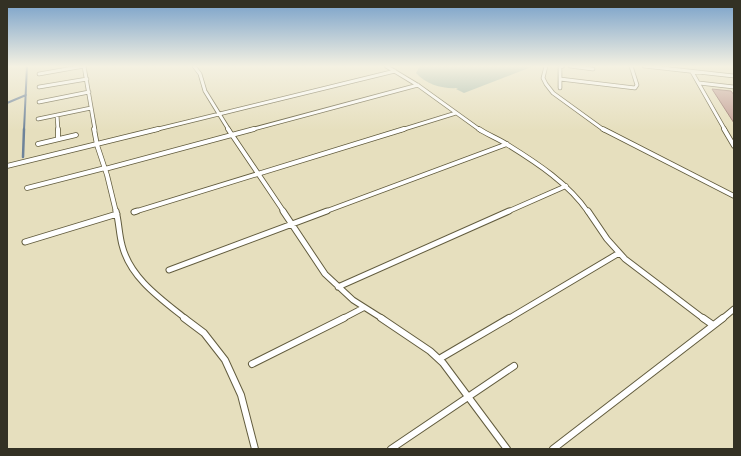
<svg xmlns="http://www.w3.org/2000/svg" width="741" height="456" viewBox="0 0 741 456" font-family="'DM Sans',sans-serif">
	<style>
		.green { fill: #a7baab }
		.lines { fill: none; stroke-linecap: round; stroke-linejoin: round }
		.stream-far1 { stroke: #6e839a; stroke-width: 2 }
		.stream { stroke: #6e839a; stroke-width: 2.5 }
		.building { fill: #c4a097; stroke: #97756d }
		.service-far3-casing { stroke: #625c3e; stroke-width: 4.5 }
		.service-far2-casing { stroke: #625c3e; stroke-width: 5.5 }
		.service-far1-casing { stroke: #625c3e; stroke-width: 7 }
		.service-casing { stroke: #625c3e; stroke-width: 8 }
		.service-far3 { stroke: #fff; stroke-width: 3 }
		.service-far2 { stroke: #fff; stroke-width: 4 }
		.service-far1 { stroke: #fff; stroke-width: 5 }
		.service { stroke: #fff; stroke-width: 6 }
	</style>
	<rect width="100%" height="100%" fill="#e6dfbe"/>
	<path class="green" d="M420 66H534L464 93 456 89 458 88C443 89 427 85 416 73Z"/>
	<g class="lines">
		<path class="stream-far1" d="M7 103 26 95
			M24 130 27 66"/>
		<path class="stream" d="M23 157 24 129"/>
	</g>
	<path class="building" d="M712 89 731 91 734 95V123Z"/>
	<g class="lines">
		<defs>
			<path id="service-far3" d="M194 66 200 74 205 91 229 130
				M386 66 419 86 480 130
				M546 66 543 78 546 84 553 93 604 130
				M570 66 593 69
				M644 66 734 76
				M692 72 725 130
				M39 74 84 66 95 130
				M560 79 635 88 637 85 631 66
				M699 83 734 87
				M39 87 87 79
				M560 88V67L563 66
				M39 102 89 92
				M57 115 58 130
				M38 119 91 108
				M154 130 395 71
				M250 130 418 85
				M401 130 456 113"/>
			<path id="service-far2" d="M58 129V139
				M94 129 97 145 107 175 116 212
				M228 129 284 212
				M479 129C488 135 499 139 508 145 537 163 569 184 588 212
				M603 129 734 196
				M724 129 734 146
				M38 144 76 135
				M7 166 158 129
				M105 169 254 129
				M27 188 105 168
				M134 212 404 129
				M324 212 507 144
				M507 212 566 186"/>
			<path id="service-far1" d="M116 211C119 222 119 234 122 245 130 278 161 299 186 319
				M283 211 325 274 353 300 383 319
				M588 211 607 239 625 259 704 319
				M134 212 137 211
				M25 242 117 214
				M169 270 327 211
				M338 287 509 211
				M342 319 363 308
				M508 319 619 253
				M722 319 734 309"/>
			<path id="service" d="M184 318 204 333 225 360 241 395 255 449
				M381 318 430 351 443 363 507 449
				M703 318 713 325
				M439 359 509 318
				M252 364 344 318
				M391 449 514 366
				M553 449 723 318"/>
		</defs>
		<use href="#service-far3" class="service-far3-casing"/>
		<use href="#service-far2" class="service-far2-casing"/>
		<use href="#service-far1" class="service-far1-casing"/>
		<use href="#service" class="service-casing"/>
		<use href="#service-far3" class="service-far3"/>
		<use href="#service-far2" class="service-far2"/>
		<use href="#service-far1" class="service-far1"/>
		<use href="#service" class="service"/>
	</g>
	<linearGradient id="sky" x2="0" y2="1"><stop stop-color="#77a0c9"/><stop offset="0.51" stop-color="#f4f1e2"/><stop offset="1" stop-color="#f4f1e2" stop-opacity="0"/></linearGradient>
	<rect width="741" height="130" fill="url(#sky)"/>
	<rect width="741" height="456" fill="none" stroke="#333124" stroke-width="16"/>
</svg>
